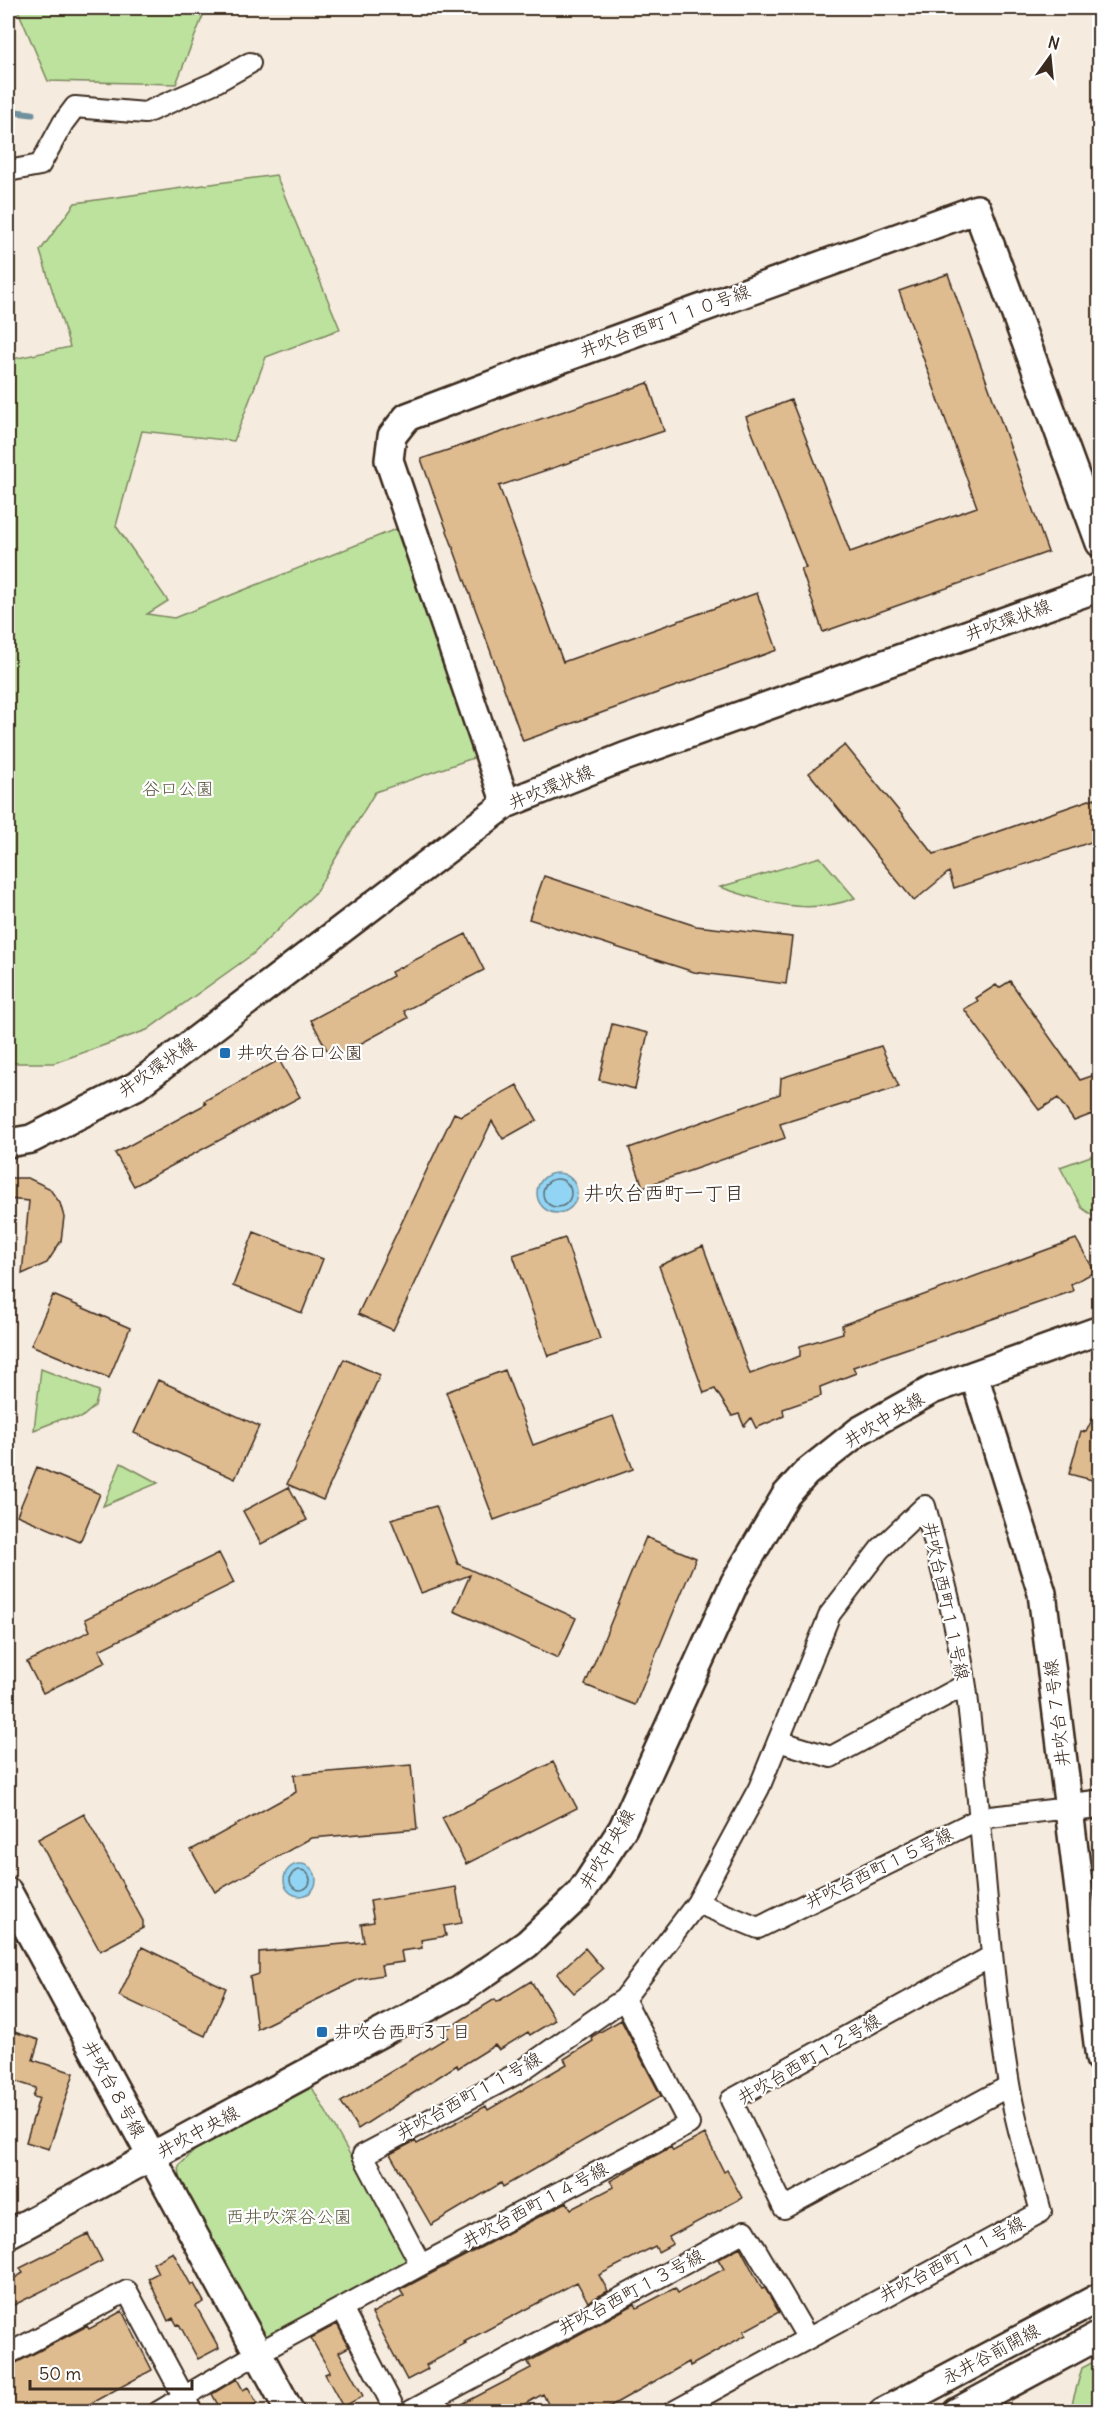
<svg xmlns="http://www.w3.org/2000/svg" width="1107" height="2419" viewBox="0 0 1107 2419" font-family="Delius,'Klee One',sans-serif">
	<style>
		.green { fill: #bce29e; stroke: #7c865e; stroke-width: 1.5 }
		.water { fill: #91d4f3; stroke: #6f909e; stroke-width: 1.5 }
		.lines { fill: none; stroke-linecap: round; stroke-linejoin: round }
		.shore { stroke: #5d6e73; stroke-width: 1.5 }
		.stream { stroke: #6f909e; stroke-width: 7 }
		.building { fill: #dfbb90; stroke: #3b2a1e; stroke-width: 1.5 }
		.street-casing { stroke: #3b2a1e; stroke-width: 24 }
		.secondary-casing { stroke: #3b2a1e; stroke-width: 32 }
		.street { stroke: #fff; stroke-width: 20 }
		.secondary { stroke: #fff; stroke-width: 27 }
		.poi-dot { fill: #1f6fb2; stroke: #fff; stroke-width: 2 }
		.labels { text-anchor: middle; stroke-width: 4.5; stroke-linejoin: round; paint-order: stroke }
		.street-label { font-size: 18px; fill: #3b2a1e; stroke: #fff }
		.park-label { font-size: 18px; fill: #5b583e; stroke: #fff }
		.poi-label { font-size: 18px; fill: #3b2a1e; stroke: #fff; text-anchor: start }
		.neighbourhood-label { font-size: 20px; fill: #3b2a1e; stroke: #fff }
	</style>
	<rect width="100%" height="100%" fill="#f5ebde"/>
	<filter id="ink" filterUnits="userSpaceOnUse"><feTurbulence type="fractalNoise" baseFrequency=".0167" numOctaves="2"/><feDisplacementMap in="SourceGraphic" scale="12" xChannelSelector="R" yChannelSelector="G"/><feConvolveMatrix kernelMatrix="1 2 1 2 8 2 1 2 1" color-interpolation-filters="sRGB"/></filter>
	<g filter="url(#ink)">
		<path class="green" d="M17 8H206L176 84 48 81Z
			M276 175 340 329 266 357 234 441 142 431 116 526 168 601 147 614 174 618 396 529 476 757 375 792 315 893 253 954 147 1030 54 1063H8V360L70 347 40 251 75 203Z
			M820 857 855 898C809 916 765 903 720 887Z
			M1099 1153H1100L1099 1220 1082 1208 1060 1167Z
			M41 1369 99 1391 95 1406 81 1418 62 1419 34 1430Z
			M121 1463 158 1483 103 1506Z
			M309 2082 409 2259 262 2341 182 2195 179 2166 203 2142Z
			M1099 2359V2411H1070L1082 2368Z"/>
		<path class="water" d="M537 1193a20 20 0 1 1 40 0a20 20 0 1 1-40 0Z
			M284 1880a16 16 0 1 1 32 0a16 16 0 1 1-32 0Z"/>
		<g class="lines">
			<path class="shore" d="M543 1193a14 14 0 1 1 28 0a14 14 0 1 1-28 0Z
				M290 1880a10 10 0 1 1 20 0a10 10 0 1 1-20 0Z"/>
			<path class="stream" d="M8 111 32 114"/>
		</g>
		<path class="building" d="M948 274 1048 552 823 632 801 569 806 568 746 417 791 400 850 552 977 507 899 291Z
			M648 383 664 431 499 486 563 662 757 593 777 650 523 741 421 459Z
			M845 745 934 854 1095 798 1100 809V839L954 888 949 872 914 901 809 773Z
			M544 876 696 926 792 937 786 984 694 972 529 919Z
			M466 934 484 970 404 1011 408 1018 332 1059 311 1020 393 976 391 972Z
			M1010 981 1080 1080 1100 1073V1111L1074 1121 1058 1098 1039 1110 964 1009 978 1001 976 998 996 985 999 988Z
			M612 1024 648 1033 635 1089 599 1080Z
			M881 1046 899 1087 780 1124 785 1138 643 1187 629 1148 780 1094 781 1078Z
			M279 1060 300 1097 134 1186 115 1153 206 1104 204 1101Z
			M517 1085 537 1120 503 1139 492 1121 393 1330 358 1314 454 1113 461 1116Z
			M8 1178H28L49 1188 60 1203 64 1217 61 1241 47 1263 22 1274 29 1201 8 1199Z
			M254 1232 323 1259 302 1313 233 1286Z
			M565 1238 600 1339 548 1356 513 1255Z
			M1076 1239 1095 1272 1071 1284 1073 1291 853 1367 856 1373 820 1387 821 1396 783 1409 784 1416 756 1428 751 1418 744 1426 739 1414 732 1416 715 1389 704 1393 659 1266 703 1246 750 1374 800 1356V1346L843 1333 842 1325Z
			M53 1295 130 1328 109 1378 31 1345Z
			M344 1359 380 1375 323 1500 287 1484Z
			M505 1370 533 1445 613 1416 633 1469 494 1520 446 1392Z
			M158 1380 259 1426 235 1479 134 1433Z
			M1100 1403V1482L1069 1474 1081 1431 1086 1432Z
			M37 1467 100 1494 80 1542 17 1515Z
			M289 1487 307 1520 261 1544 243 1511Z
			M436 1506 458 1564 576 1618 558 1658 454 1611 470 1575 421 1593 391 1519Z
			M646 1537 696 1558 635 1705 585 1685Z
			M219 1553 234 1583 99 1650 106 1662 43 1693 27 1662 90 1631 85 1619Z
			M553 1762 577 1808 466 1864 442 1818Z
			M411 1765 417 1829 311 1838 215 1892 191 1850 296 1792 294 1775Z
			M84 1814 143 1921V1928L100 1951 38 1839Z
			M456 1887 462 1923 444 1926 446 1936 421 1940 422 1948 401 1951 403 1962 381 1965 383 1975 359 1979 257 2029 250 1977 259 1974V1952L364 1942 361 1924 374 1922 370 1901Z
			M142 1947 226 1988 205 2036 119 1996Z
			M585 1948 603 1969 574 1993 557 1974Z
			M531 1981 555 2020 530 2035 528 2032 499 2050 495 2045 458 2068 457 2065 358 2129 341 2102 448 2037 445 2030 495 1999 497 2002Z
			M621 2020 661 2096 503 2187 501 2183 431 2225 390 2154 415 2141 417 2144 486 2106 488 2110 534 2083 567 2064 564 2059 593 2041 591 2037Z
			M8 2030 39 2040 33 2060 74 2073 49 2149 26 2142 39 2098 33 2097 36 2088 8 2079Z
			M705 2134 724 2172 727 2170 742 2198 669 2237 673 2244 658 2252 655 2246 599 2275 608 2291 588 2302 577 2282 464 2342 466 2344 426 2365 428 2369 407 2380 372 2313 404 2296 400 2290 567 2202 571 2209 614 2187 610 2181 647 2160 671 2147 673 2151Z
			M88 2234 102 2261 8 2308V2282L23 2273 20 2268Z
			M740 2247 762 2289 765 2288 779 2312 744 2331 746 2335 717 2351 690 2366 689 2362 600 2412H552L543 2394 510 2412H447L531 2368 528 2362 633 2305 635 2304 637 2308 675 2288 678 2293 724 2269 718 2259Z
			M173 2252 191 2285 194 2284 204 2302 196 2306 219 2348 198 2359 179 2324 177 2325 173 2318 168 2321 148 2278 158 2273 153 2263Z
			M122 2311 152 2370 75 2412H8V2367L87 2326 89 2329Z
			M337 2324 349 2347 339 2352 363 2396 343 2407 325 2374 330 2372 311 2338Z
			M237 2379 243 2390 248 2387 257 2403 242 2412H222L212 2394Z"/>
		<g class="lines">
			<defs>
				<path id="street" d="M8 171 40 165 63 123 75 107 145 113 216 82 250 63
					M778 1741 831 1757 965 1685
					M697 1903 758 1928 981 1818 1069 1808
					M992 1956 731 2100 784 2208 1009 2086
					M421 2265 363 2155 518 2073 624 1999 697 1903 759 1788 830 1614 880 1549 925 1506C941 1566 957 1626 966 1687 983 1819 987 1953 1009 2084 1016 2127 1030 2170 1041 2212L673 2412
					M342 2308 396 2412
					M8 2354 127 2291 192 2412
					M158 2412 258 2353 421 2265 689 2124 624 1999
					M409 2412 745 2231 807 2337"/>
				<path id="secondary" d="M506 804 389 460 392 436 407 417 539 367 977 209 1100 543
					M8 1143 31 1139 136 1086 506 804 624 757 1100 587
					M974 1375 1042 1593 1100 2059
					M1069 1808 1100 1804
					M8 1892 290 2412
					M8 2234 460 1990 527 1944 579 1895 588 1882 623 1828 735 1582 786 1495 806 1473 859 1431 932 1390 1100 1330
					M883 2412 1100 2297
					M957 2412 1100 2335"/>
			</defs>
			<use href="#street" class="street-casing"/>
			<use href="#secondary" class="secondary-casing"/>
			<use href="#street" class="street"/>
			<use href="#secondary" class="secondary"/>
		</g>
	</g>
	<g class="poi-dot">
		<rect x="219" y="1047" width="12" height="12" rx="3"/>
		<rect x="316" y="2026" width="12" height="12" rx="3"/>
	</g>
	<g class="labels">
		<g class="street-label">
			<text transform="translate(665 321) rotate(-20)" y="6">井吹台西町１１０号線</text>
			<text transform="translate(1008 620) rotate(-20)" y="6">井吹環状線</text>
			<text transform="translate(551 787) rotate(-22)" y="6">井吹環状線</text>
			<text transform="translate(157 1067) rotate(-35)" y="6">井吹環状線</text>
			<text transform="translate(884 1420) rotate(-31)" y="6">井吹中央線</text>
			<text transform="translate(946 1601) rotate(78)" y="6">井吹台西町１１号線</text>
			<text transform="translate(1057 1713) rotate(-97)" y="6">井吹台７号線</text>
			<text transform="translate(607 1849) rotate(-59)" y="6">井吹中央線</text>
			<text transform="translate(879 1868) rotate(-26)" y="6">井吹台西町１５号線</text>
			<text transform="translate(809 2059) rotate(-30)" y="6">井吹台西町１２号線</text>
			<text transform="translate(114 2089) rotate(61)" y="6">井吹台８号線</text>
			<text transform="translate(469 2096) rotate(-29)" y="6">井吹台西町１１号線</text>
			<text transform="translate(198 2132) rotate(-28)" y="6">井吹中央線</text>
			<text transform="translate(535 2205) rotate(-28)" y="6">井吹台西町１４号線</text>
			<text transform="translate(952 2259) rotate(-28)" y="6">井吹台西町１１号線</text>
			<text transform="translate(631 2292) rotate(-28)" y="6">井吹台西町１３号線</text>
			<text transform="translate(991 2354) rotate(-28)" y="6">永井谷前開線</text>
		</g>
		<g class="park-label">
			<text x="178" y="795">谷口公園</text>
			<text x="289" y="2223">西井吹深谷公園</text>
		</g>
		<g class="poi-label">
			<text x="237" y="1059">井吹台谷口公園</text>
			<text x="334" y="2038">井吹台西町3丁目</text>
		</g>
		<g class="neighbourhood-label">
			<text x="664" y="1200">井吹台西町一丁目</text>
		</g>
	</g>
	<rect width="1107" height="2419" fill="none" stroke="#fff" stroke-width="30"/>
	<rect x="15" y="15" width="1077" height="2389" fill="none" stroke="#3b2a1e" stroke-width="2" filter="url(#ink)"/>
	<g transform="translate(1050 57) rotate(15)" stroke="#ffffff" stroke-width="4.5" paint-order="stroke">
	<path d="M0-4.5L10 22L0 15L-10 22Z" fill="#3b2a1e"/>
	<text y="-9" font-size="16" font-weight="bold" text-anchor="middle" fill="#3b2a1e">N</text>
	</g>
	<path d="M30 2380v9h162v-9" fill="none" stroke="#3b2a1e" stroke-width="3"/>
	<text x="39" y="2380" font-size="18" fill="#3b2a1e" stroke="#ffffff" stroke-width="4.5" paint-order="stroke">50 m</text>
</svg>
